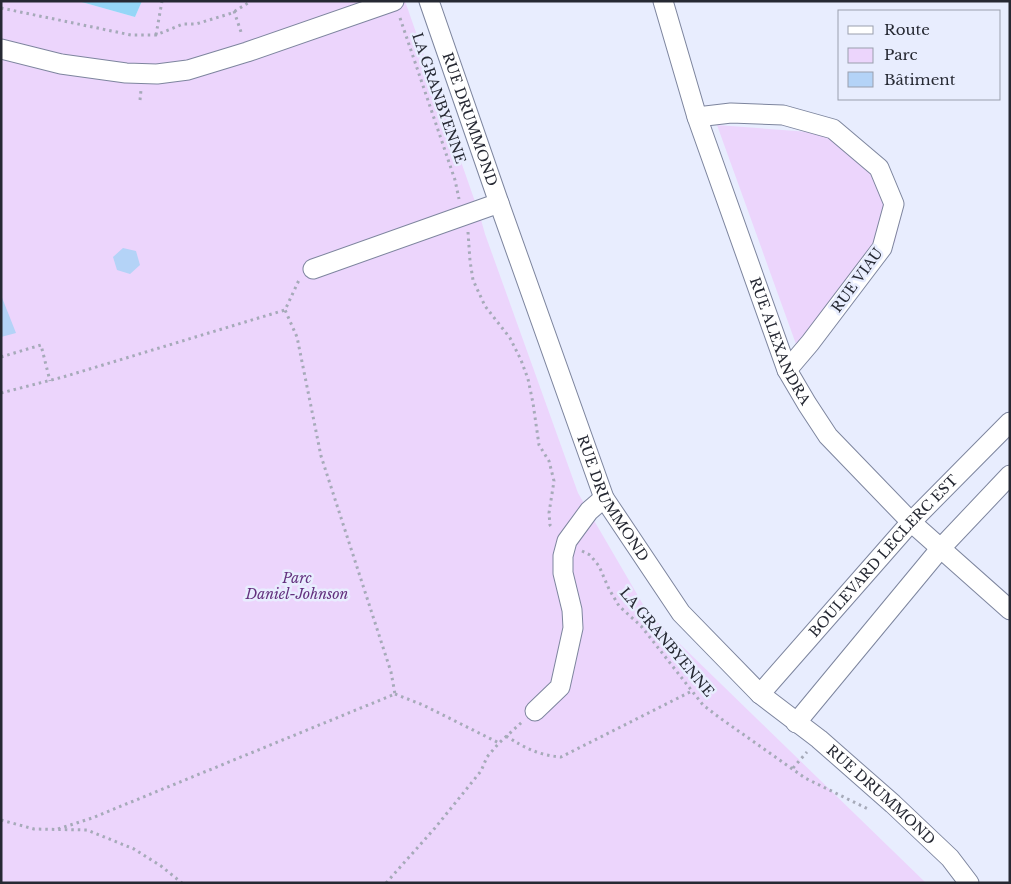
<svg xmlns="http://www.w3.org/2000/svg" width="1011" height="884" viewBox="0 0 1011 884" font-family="'Libre Baskerville',serif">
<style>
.green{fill:#ecd5fc}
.water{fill:#95d6f7}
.building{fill:#b4d3f7}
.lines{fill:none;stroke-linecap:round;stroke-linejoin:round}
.minor-casing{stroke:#7d859e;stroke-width:21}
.path{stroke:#a6aab9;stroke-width:3;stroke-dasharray:2.5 4;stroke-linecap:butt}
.minor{stroke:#fff;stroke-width:19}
.labels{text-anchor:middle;stroke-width:5;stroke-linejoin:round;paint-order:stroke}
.street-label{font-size:14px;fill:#262933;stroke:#e8edfe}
.park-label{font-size:14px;font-style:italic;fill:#63317e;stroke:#e8edfe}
</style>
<rect width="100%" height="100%" fill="#e8edfe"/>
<!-- green -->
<path class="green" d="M1 1H78L135 17 142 1H405L480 216 485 234 578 493 648 613 926 883H1Z
M717 125 823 133 871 160 903 208 895 242 856 298 801 358Z"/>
<!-- water -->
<path class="water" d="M78 1H142L135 17Z"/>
<!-- building -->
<path class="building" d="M123 248 136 251 140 265 130 274 117 270 113 257Z
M1 295 16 333 1 337Z"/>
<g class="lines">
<defs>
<g id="minor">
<path id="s1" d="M429 1 499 203 604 498 681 613 760 694 819 739 893 804 950 858 969 883"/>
<path id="s2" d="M663 1 697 117 787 370 807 404 828 436 911 522 1010 610"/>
<path d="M1 49 61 64 126 73 157 74 188 70 247 52 394 1"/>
<path d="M697 117 731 113 783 115 833 129 879 168 894 204 882 248 810 343 787 370"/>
<path d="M313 269 499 203"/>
<path id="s3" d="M760 694 911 522 1010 422"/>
<path d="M535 711 560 687 573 628 572 610 563 573V556L567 541 589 511 604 498"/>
<path d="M796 723 940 549 1010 475"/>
</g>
</defs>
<!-- minor casing -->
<use href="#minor" class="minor-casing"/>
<!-- path -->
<path class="path" d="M1 8 131 35H156L183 24H196L232 13 251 1
M234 11 242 35
M400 18 455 180 459 199
M156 35 162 1
M140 100 141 90
M468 232 470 261 473 280 485 306 510 338 521 360 528 379 533 403 539 445 549 461 554 481 549 513 550 525 553 529
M1 357 41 345 50 381
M1 393 63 377 285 310
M582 551 590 555 599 566 609 589 619 606 641 626 703 705 720 718 805 778 868 809
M395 694 423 705 499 743
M506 736C525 748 538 755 561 757L692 691
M793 768 807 752
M1 820 34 829 87 830 134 849 161 866 182 883
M58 829 92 818 395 694 391 672 321 456 297 337 285 310 299 280
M386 883 435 828 481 771 487 757 499 743 522 722"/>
<!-- minor -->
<use href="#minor" class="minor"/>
</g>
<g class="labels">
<!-- street labels -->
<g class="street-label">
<text transform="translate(439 98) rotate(71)" y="5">LA GRANBYENNE</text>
<text dy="5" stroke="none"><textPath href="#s1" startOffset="125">RUE DRUMMOND</textPath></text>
<text transform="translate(857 280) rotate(-54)" y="5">RUE VIAU</text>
<text dy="5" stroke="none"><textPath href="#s2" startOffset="360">RUE ALEXANDRA</textPath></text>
<text dy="5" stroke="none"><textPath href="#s1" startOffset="531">RUE DRUMMOND</textPath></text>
<text dy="5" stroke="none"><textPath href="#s3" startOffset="185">BOULEVARD LECLERC EST</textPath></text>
<text transform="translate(667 642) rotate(50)" y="5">LA GRANBYENNE</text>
<text dy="5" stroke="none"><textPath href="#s1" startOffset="936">RUE DRUMMOND</textPath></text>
</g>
<!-- park labels -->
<g class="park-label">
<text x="297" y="583">Parc<tspan x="297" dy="16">Daniel-Johnson</tspan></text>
</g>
</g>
<!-- border -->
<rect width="1011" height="884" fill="none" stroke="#262933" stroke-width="5"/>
<!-- legend -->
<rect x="838" y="10" width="162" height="90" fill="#e8edfe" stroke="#9a9fad"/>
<rect x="848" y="26" width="25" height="8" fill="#ffffff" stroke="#9a9fad"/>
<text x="884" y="35" font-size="15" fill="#262933">Route</text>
<rect x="848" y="48" width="25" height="15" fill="#ecd5fc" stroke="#9a9fad"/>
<text x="884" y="60" font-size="15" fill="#262933">Parc</text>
<rect x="848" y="72" width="25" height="15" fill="#b4d3f7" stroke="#9a9fad"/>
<text x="884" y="85" font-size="15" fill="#262933">Bâtiment</text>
</svg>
